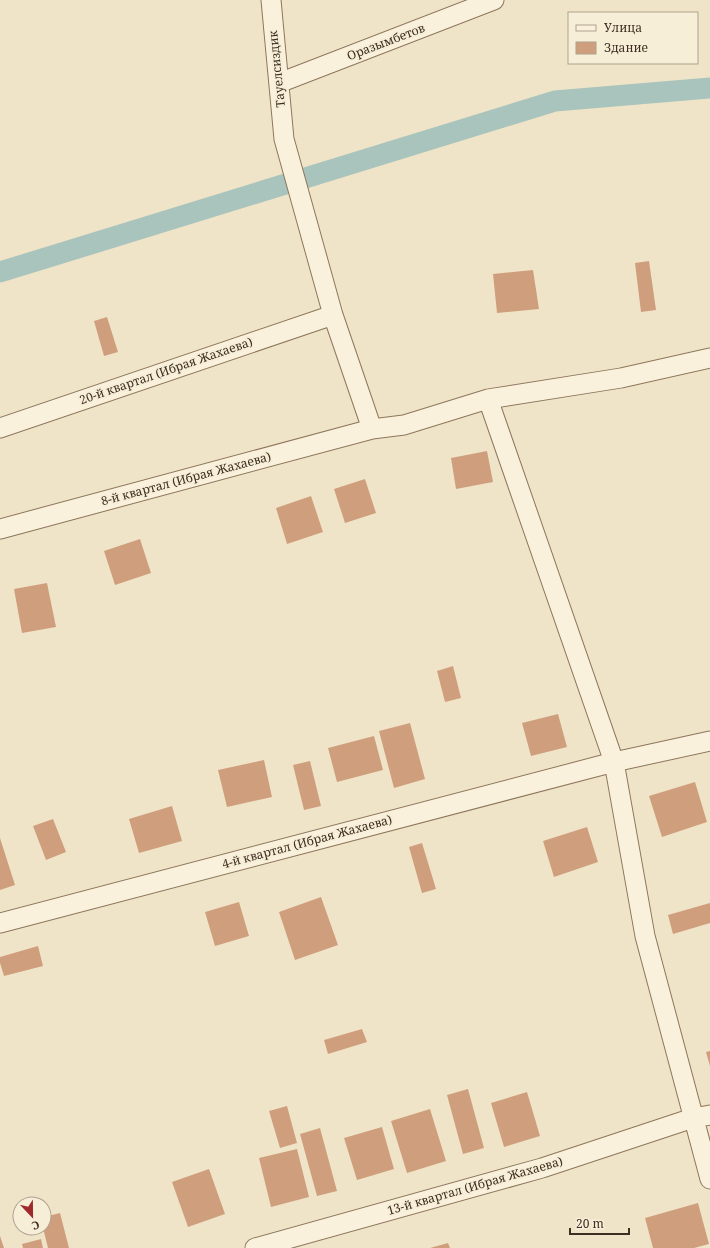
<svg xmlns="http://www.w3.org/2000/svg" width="710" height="1248" viewBox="0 0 710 1248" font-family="'Noto Serif',serif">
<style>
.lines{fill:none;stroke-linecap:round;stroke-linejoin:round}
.canal{stroke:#a9c4bc;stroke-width:21}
.building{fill:#cf9f7d}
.minor-casing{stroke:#8d765c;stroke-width:21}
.minor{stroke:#faf1dc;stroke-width:19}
.labels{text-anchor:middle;stroke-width:4;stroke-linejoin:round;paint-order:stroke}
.street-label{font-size:12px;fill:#3d2e20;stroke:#f7eed8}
</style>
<rect width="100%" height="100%" fill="#f0e4c8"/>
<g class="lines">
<!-- canal -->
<path class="canal" d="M0 272 555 101 710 88"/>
</g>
<!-- building -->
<path class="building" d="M649 261 656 310 641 312 635 263Z
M533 270 539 309 497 313 493 274Z
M107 317 118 352 104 356 94 321Z
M487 451 493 482 456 489 451 458Z
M365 479 376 513 345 523 334 489Z
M311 496 323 532 287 544 276 508Z
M140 539 151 573 115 585 104 551Z
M47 583 56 627 22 633 14 589Z
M453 666 461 698 445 702 437 671Z
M558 714 567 747 531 756 522 723Z
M410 723 425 779 394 788 379 731Z
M374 736 383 770 337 782 328 748Z
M264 760 272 797 227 807 218 770Z
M310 761 321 806 304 810 293 765Z
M695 782 707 822 662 837 649 796Z
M172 806 182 841 139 853 129 819Z
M53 819 66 852 46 860 33 826Z
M587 827 598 862 554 877 543 841Z
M0 838 15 885 0 890Z
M422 843 436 889 422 893 409 847Z
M321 897 338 945 295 960 279 912Z
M239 902 249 936 215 946 205 912Z
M710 903V923L673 934 668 915Z
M38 946 43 966 4 976 0 963V957Z
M362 1029 367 1042 328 1054 324 1040Z
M710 1051V1066L706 1052Z
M468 1089 484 1148 463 1154 447 1095Z
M527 1092 540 1136 504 1147 491 1103Z
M287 1106 297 1143 280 1148 269 1111Z
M430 1109 446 1161 407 1173 391 1121Z
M382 1127 394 1169 357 1180 344 1138Z
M320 1128 337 1191 317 1196 300 1134Z
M297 1149 309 1197 271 1207 259 1158Z
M209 1169 225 1214 188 1227 172 1182Z
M698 1203 709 1244 694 1248H653L645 1218Z
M60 1213 69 1248H48L43 1228H44V1217Z
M0 1236 4 1248H0Z
M41 1239 43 1248H23L22 1244Z
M448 1243 450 1248H430Z"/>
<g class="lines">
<defs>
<path id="minor" d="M271 0 284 139 333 315 372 429
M279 83 494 0
M488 399 614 762 645 936 710 1179
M0 428 333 315
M0 529 372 429 404 425 488 399 621 378 710 358
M0 923 614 762 710 741
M255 1248 542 1168 693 1118 710 1115"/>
</defs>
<!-- minor casing -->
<use href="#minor" class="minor-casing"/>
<!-- minor -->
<use href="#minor" class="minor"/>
</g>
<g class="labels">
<!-- street labels -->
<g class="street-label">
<text transform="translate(386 42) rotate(-21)" y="4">Оразымбетов</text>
<text transform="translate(277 69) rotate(-96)" y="4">Тауелсиздик</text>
<text transform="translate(166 371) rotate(-19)" y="4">20-й квартал (Ибрая Жахаева)</text>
<text transform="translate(186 479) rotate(-15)" y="4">8-й квартал (Ибрая Жахаева)</text>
<text transform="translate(307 842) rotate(-15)" y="4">4-й квартал (Ибрая Жахаева)</text>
<text transform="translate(475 1186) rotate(-16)" y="4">13-й квартал (Ибрая Жахаева)</text>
</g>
</g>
<!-- legend -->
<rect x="568" y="12" width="130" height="52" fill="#f7eed8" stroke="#ada18e"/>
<rect x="576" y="25" width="20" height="6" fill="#faf1dc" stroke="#ada18e"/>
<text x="604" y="32" font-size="12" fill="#3d2e20">Улица</text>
<rect x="576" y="42" width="20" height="12" fill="#cf9f7d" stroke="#ada18e"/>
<text x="604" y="52" font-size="12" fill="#3d2e20">Здание</text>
<!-- north arrow -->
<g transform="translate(32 1216) rotate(158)"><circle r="19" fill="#f7eed8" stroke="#ada18e"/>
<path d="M0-3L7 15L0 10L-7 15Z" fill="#9e2a2b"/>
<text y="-6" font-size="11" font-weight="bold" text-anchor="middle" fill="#3d2e20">С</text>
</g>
<!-- scale -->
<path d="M570 1228v6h59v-6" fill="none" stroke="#3d2e20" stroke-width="2"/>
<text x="576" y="1228" font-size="12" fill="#3d2e20" stroke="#f7eed8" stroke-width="3" paint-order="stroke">20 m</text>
</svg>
